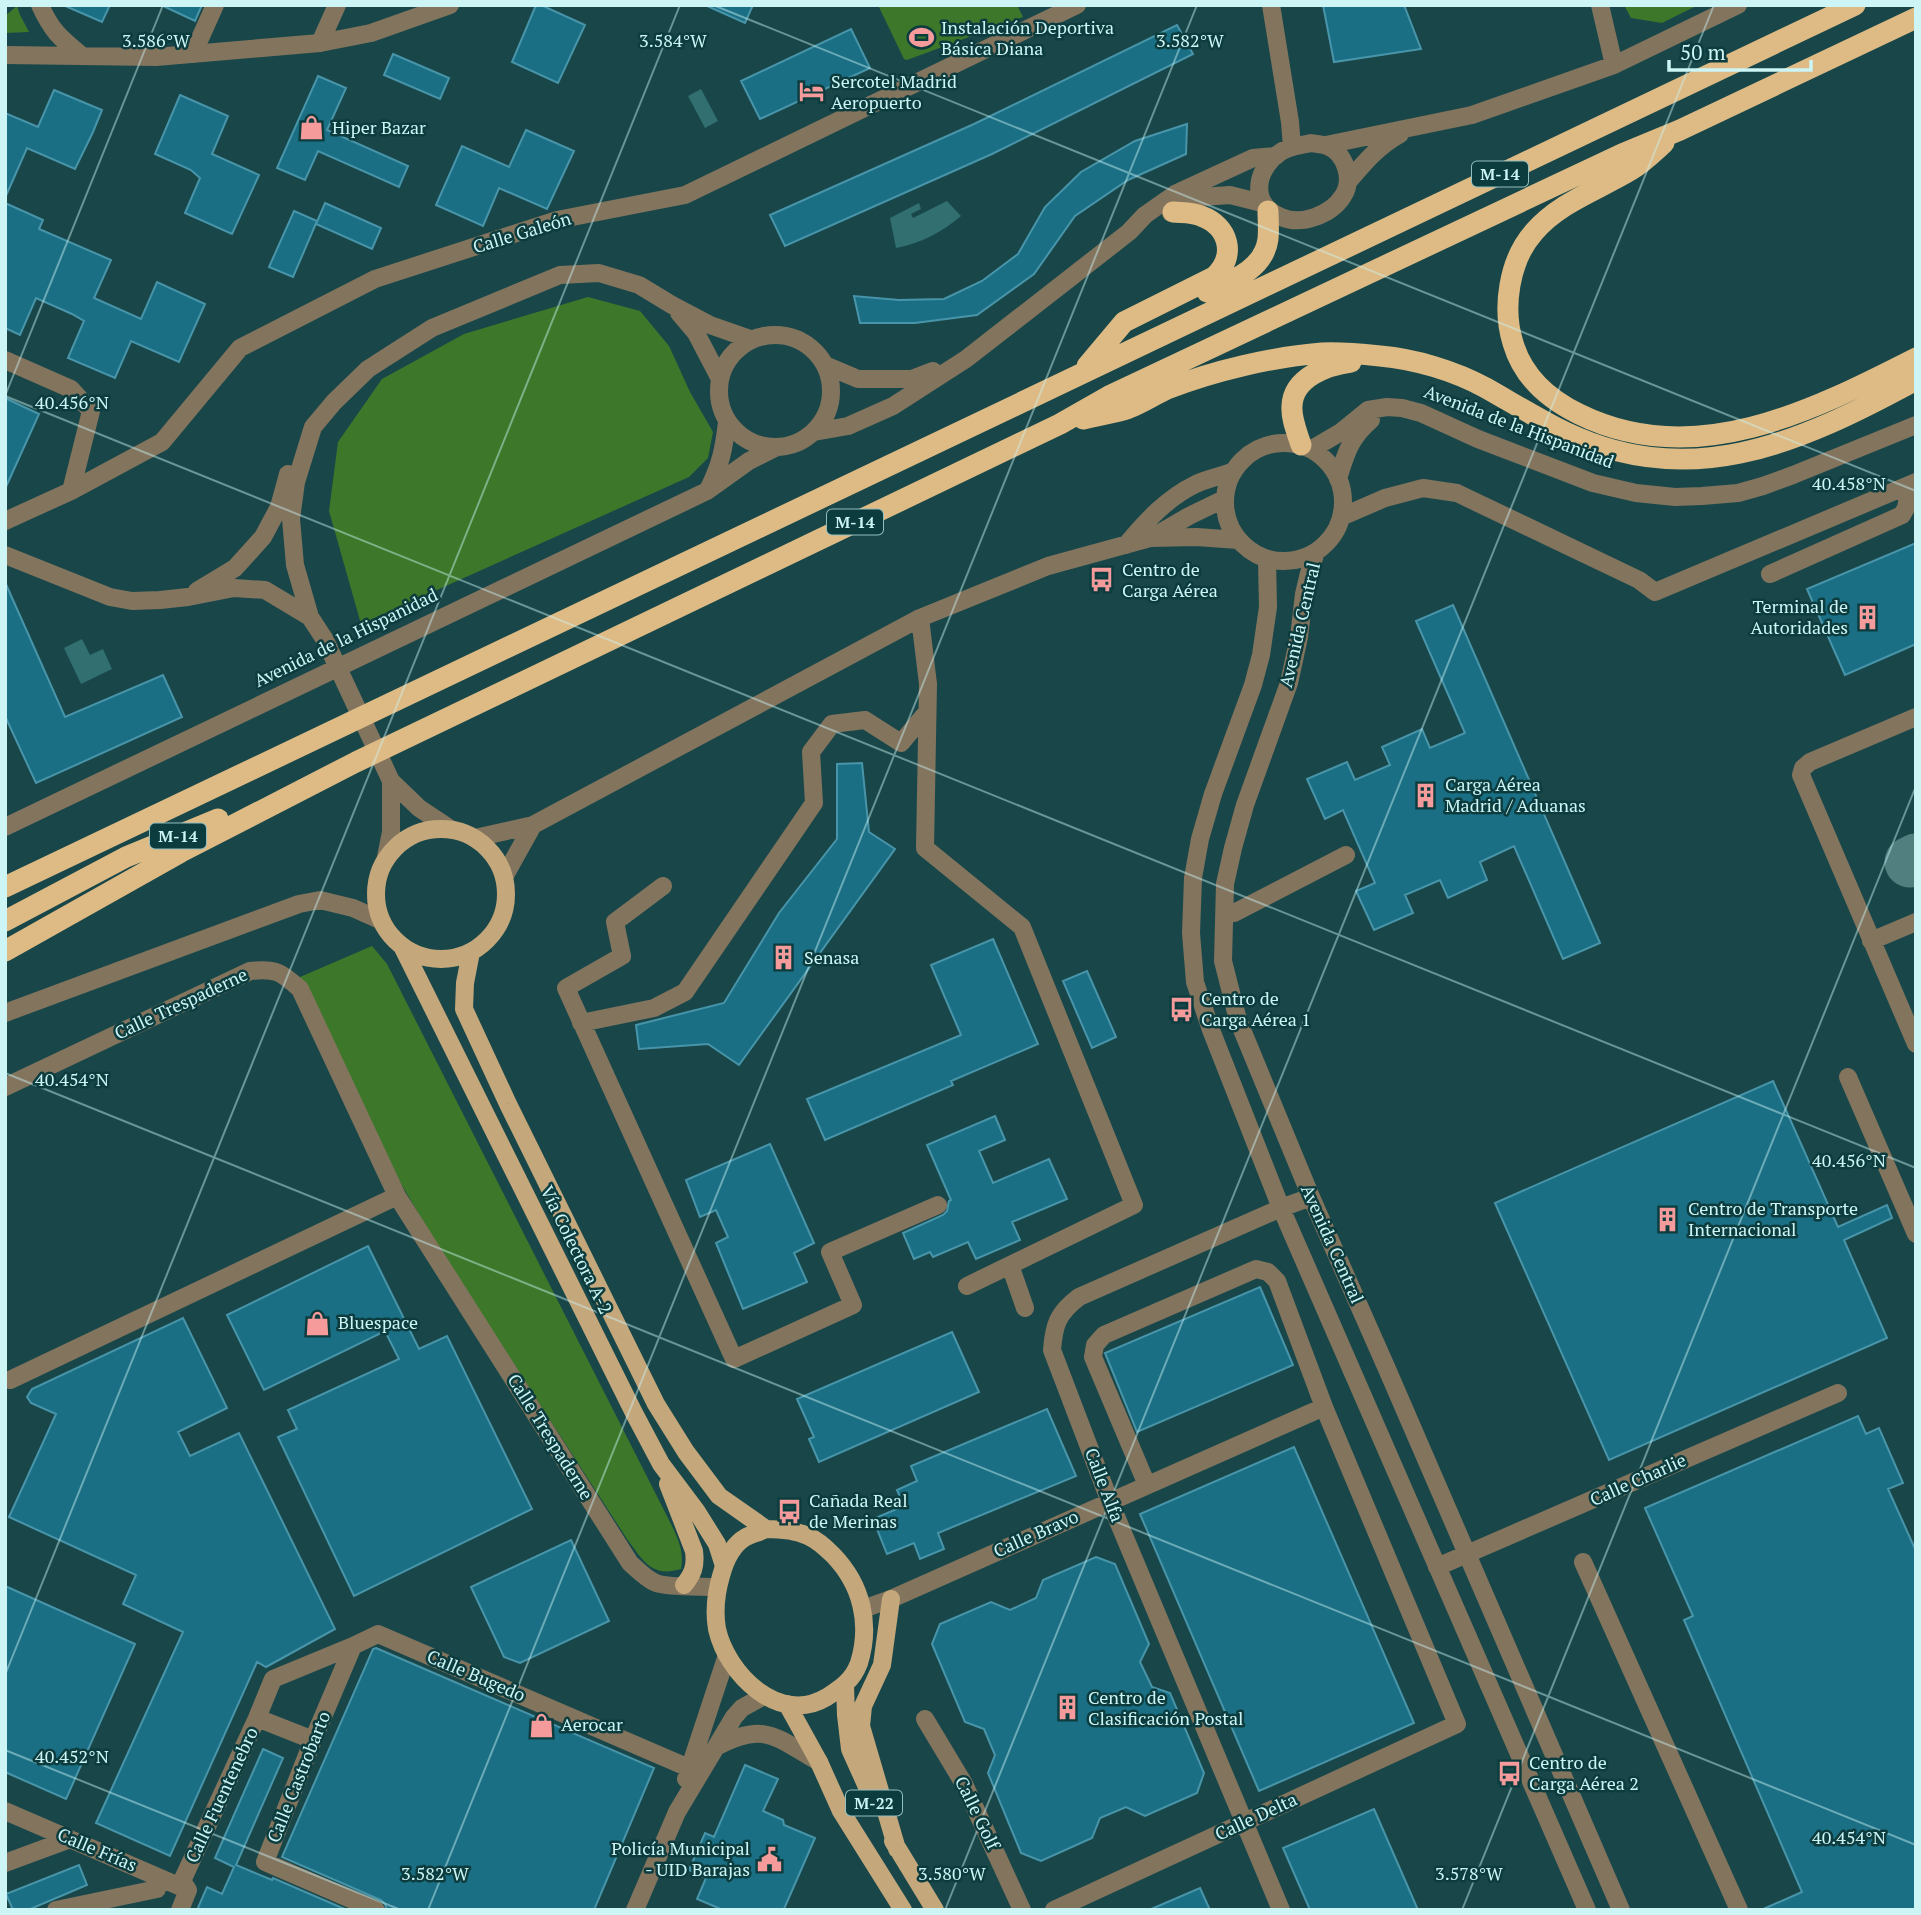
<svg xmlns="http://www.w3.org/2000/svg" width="1921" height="1915" viewBox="0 0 1921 1915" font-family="'PT Serif',serif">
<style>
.green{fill:#3d782a}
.water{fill:#316f71}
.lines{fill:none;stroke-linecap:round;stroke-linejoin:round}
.taxiway{stroke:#517e7f;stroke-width:51}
.building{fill:#1b6f84;stroke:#4895aa;stroke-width:2}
.minor{stroke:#83745e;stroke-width:18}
.major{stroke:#c4a77a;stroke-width:18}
.highway{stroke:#debb84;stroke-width:21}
.ticks{fill:none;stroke:#cdf5f6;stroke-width:2;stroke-opacity:0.45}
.labels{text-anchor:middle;stroke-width:5;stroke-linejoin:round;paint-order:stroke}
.shield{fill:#0c3c3e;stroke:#93bebf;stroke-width:2}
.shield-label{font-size:16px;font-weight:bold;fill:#cdf5f6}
.poi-label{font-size:18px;fill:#cdf5f6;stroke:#0c3c3e;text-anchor:start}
.street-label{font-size:18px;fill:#cdf5f6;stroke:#0c3c3e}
.ticks-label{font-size:18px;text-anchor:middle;fill:#cdf5f6;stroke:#0c3c3e;stroke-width:5;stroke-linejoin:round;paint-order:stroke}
</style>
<rect width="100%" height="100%" fill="#194749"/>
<!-- green -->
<path class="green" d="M878 5H1017L1023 17 907 60 904 59Z
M1624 5H1698L1662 23 1631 18Z
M17 6 20 15 29 32 5 33V16Z
M588 297 640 311 669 346 690 392 713 432 708 458 689 477 361 624 329 511 338 442 382 379 464 334Z
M372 946 387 964 672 1526C679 1541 684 1552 681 1569 651 1578 643 1560 627 1539L439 1248 400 1182 300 977Z"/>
<!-- water -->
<path class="water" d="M701 89 718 121 705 128 688 96Z
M947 201 961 216C941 233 921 243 896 248L890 218 919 203 921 209 911 214 913 218Z
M82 639 90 655 103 649 112 669 81 684 64 648Z"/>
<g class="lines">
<!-- taxiway -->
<path class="taxiway" d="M1910 862 1916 859"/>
</g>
<!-- building -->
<path class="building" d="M63 5H110L102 22Z
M161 5H202L195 21Z
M536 5H541L585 25 558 83 512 62Z
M705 5H753L745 23Z
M1323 5H1404L1421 49 1334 62Z
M1177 25 1193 54 992 154 785 246 770 215 974 124Z
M851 29 870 68 760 119 741 81Z
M393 54 449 78 440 99 384 75Z
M318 76 346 88 327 130 408 166 399 187 318 151 305 180 277 168Z
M54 90 102 110 93 132 75 169 27 148 5 198V113L38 127Z
M180 95 228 116 212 154 259 175 232 234 185 213 200 178 191 170 155 154Z
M1187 124 1186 154 1128 180 1075 216 1034 274 977 315 915 323H860L854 296 899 300 944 299 982 281 1018 254 1045 207 1081 172 1135 141Z
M526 130 574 151 547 209 499 188 483 226 436 205 462 146 509 167Z
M5 203 43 220 39 229 111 260 94 298 141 319 157 282 205 304 179 362 131 341 115 378 68 358 84 321 72 314 36 298 20 335 5 328Z
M325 203 381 228 372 249 316 224Z
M294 211 317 221 293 277 269 267Z
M5 398 39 414 5 489Z
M1916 543V644L1845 675 1807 589Z
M5 582 65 717 163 675 182 717 36 783 5 716Z
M1453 605 1600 943 1563 959 1514 846 1480 862 1487 880 1448 898 1440 880 1405 895 1413 913 1374 930 1356 891 1375 883 1343 810 1325 819 1307 779 1347 762 1355 780 1390 765 1382 747 1422 729 1430 748 1465 733 1416 621Z
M862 763 869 832 895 849 739 1065 708 1044 639 1049 636 1025 724 1003 779 913 837 839V764Z
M993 939 1038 1044 951 1081 953 1085 825 1140 807 1099 961 1035 931 965Z
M1087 971 1116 1037 1092 1048 1063 981Z
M1773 1081 1838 1227 1887 1205 1892 1218 1844 1240 1887 1338 1609 1460 1495 1203Z
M995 1116 1005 1140 979 1151 993 1183 1049 1159 1067 1199 1012 1222 1020 1240 976 1259 968 1242 933 1257 930 1252 914 1259 903 1233 943 1215 947 1211 949 1201 951 1200 927 1145Z
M770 1144 814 1243 794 1253 807 1282 743 1309 716 1243 728 1237 716 1210 700 1217 686 1180Z
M368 1246 419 1349 447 1336 532 1509 354 1596 278 1437 297 1429 288 1410 399 1359 385 1331 264 1390 227 1315Z
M1260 1287 1293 1365 1137 1432 1105 1353Z
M183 1318 227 1408 178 1432 190 1456 239 1433 335 1629 266 1667 257 1662 170 1856 96 1823 183 1632 123 1604 136 1575 9 1517 56 1414 31 1403 27 1397 32 1389Z
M952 1332 979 1392 819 1462 809 1439 814 1437 797 1399Z
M1047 1409 1076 1476 938 1533 944 1549 920 1559 914 1543 887 1554 873 1519 904 1506 897 1490 917 1481 911 1466Z
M1858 1416 1866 1434 1879 1428 1903 1483 1888 1489 1916 1551V1910H1761L1802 1892 1684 1620 1693 1616 1645 1508Z
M1294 1447 1414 1723 1259 1791 1140 1514Z
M571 1540 609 1621 520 1663 504 1657 471 1587Z
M1096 1557 1115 1564 1149 1644 1140 1662 1152 1687 1170 1693 1204 1773 1197 1793 1145 1816 1126 1807 1100 1818 1092 1838 1041 1861 1021 1853 988 1773 995 1755 984 1729 965 1722 932 1644 940 1624 991 1602 1010 1610 1036 1598 1043 1580Z
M5 1586 135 1644 66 1799 5 1772Z
M376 1648 654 1768 594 1910H387L385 1904 381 1900 282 1857 373 1649Z
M263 1749 283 1758 236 1865 272 1880 273 1878 347 1910H197L207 1887 222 1894 234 1867 215 1858Z
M745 1765 778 1779 763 1811 783 1820 784 1825 815 1838 784 1909 723 1910 697 1899 706 1878 689 1870 705 1833 714 1837Z
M1374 1809 1418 1910H1310L1283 1848Z
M79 1865 87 1885 28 1910H13L6 1894Z
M1200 1888 1210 1910H1149Z"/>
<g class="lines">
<!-- minor -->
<path class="minor" d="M40 5C51 30 60 38 81 55
M1271 5 1290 122 1292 147
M1600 5 1614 65
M320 43 337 5
M193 54 215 5
M5 55 156 57 320 43 371 33 450 5
M1311 143C1315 144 1322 144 1327 146 1345 153 1354 179 1343 196 1331 215 1301 226 1281 217 1252 205 1254 176 1275 156 1285 147 1298 146 1311 143Z
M1326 145 1472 115 1614 65 1738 5
M1348 182C1364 163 1378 146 1400 134
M1171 213 1201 197 1230 195 1262 203
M679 313 696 333 719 377
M719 391a56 56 0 1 1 112 0a56 56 0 1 1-112 0Z
M5 360 71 389 91 411 71 491
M825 365 858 379H912L933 371
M814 432 848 426 893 406 966 359 1129 232 1145 215 1175 194 1253 158 1276 156
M1225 502a59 59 0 1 1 118 0a59 59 0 1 1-118 0Z
M1312 449 1341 432 1368 410 1387 407 1402 408 1421 413 1478 439 1593 483 1636 493 1675 497 1702 496 1738 493 1763 486 1793 475 1916 425
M1338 479C1346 453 1350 438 1371 420
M709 488C721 464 724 448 727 422
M1341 517 1385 498 1423 488 1457 493 1639 580 1655 592 1916 482
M5 521 71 491 162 442 240 348 375 279 557 220 685 195 1077 5
M1153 537 1189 516 1224 499
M1126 545C1147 520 1167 498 1196 484 1207 479 1221 476 1232 472
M1316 552 1309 573 1304 594 1299 637 1289 683 1245 805 1233 848 1225 884 1223 961 1238 1020 1311 1197 1387 1369 1621 1910
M5 555 110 597 132 601 160 600 188 597 234 588 265 590 310 617
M1267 559 1268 607 1261 655 1253 685 1213 794 1200 839 1193 878 1191 933 1195 982 1211 1030 1281 1208 1587 1910
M1770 574 1902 515 1906 508 1910 485
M197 591 235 568 263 537 279 507 288 474
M920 618 928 684 925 848 1022 927 1134 1205 967 1286
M1916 717 1810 762 1803 768 1801 775 1916 1044
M5 827 707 491 749 461 775 448
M449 828 419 808 391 781 325 640 310 617 295 565 291 519 296 482 313 427 334 402 368 369 432 328 560 275 599 273 639 285 672 305 710 325 750 339
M475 838 533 825 920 618 1048 566 1150 538 1197 537 1238 540
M386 857 391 832V781
M504 877 533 825
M663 886 615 922 622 956 566 988 734 1359 853 1305 830 1252 938 1205
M1234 913 1346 855
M1871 941 1916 922
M5 1013 299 904 320 900 353 908 380 920
M581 1023 654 1008 685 992 814 803 811 752 832 724 865 720 901 743 927 712
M1848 1077 1916 1234
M5 1087 250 971C276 968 281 972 300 989L397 1196 630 1563C638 1570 646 1579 656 1583 669 1588 703 1586 718 1587
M1010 1265 1025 1308
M10 1380 397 1196
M1583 1562 1739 1910
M1437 1567 1838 1393
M863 1609 891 1599 1324 1407
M257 1718 313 1740
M925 1719 964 1784 1022 1910
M716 1747C765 1721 775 1737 819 1762
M686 1779 727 1655
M5 1811 188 1890
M5 1863 70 1839
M56 1910 157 1889
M180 1910 188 1890 182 1881 257 1718 273 1679 353 1646
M376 1910 265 1862 313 1740 353 1646 378 1634 689 1768
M635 1910 677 1812 734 1717 742 1708 764 1696
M1054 1910 1457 1724 1324 1407 1277 1281 1268 1272 1256 1269 1104 1335 1095 1345 1093 1357 1147 1485
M1281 1910 1110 1502 1052 1350C1054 1324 1058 1313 1079 1297L1281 1208 1311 1197"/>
<!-- major -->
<path class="major" d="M376 894a65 65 0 1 1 130 0a65 65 0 1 1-130 0Z
M402 946 634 1413 661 1464 697 1512 717 1544 724 1566
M471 952 465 983 464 1009 508 1104 656 1404 686 1452 719 1496 766 1529
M668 1484 694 1551C696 1566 693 1574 684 1585
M766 1529C781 1529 795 1530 808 1536 817 1540 826 1548 833 1555 862 1585 871 1624 859 1663 853 1680 841 1688 827 1697 779 1726 727 1674 717 1629 714 1611 716 1593 721 1576 725 1561 732 1545 746 1537 752 1534 760 1532 766 1529Z
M891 1599 882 1665 863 1706 861 1726 897 1849
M845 1686 846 1715 850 1749 876 1807
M787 1704 819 1762 841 1811 903 1910
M893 1841 935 1910"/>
<!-- highway -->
<path class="highway" d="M1664 143C1654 152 1643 163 1631 170 1598 190 1560 202 1534 232 1509 260 1502 308 1513 343 1523 377 1548 399 1579 414 1694 471 1812 411 1916 358
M1207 292C1231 281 1264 270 1268 239 1269 230 1268 220 1268 211
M1087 366 1124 322 1214 277C1237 256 1229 226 1201 216 1192 212 1182 213 1173 212
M1083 419C1098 415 1115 413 1129 408 1142 403 1154 395 1167 389 1213 371 1272 357 1322 353 1341 352 1361 354 1380 356 1415 359 1455 371 1486 388 1509 401 1532 415 1555 427 1686 495 1798 444 1916 380
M1301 445C1297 432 1291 419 1292 406 1293 377 1328 365 1351 362
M5 887 1855 5
M5 921 126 857 218 819
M5 951 181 852 356 762 1060 424 1111 395 1622 154 1680 130 1916 18"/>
</g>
<!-- ticks -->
<path class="ticks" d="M713 5 1916 491M5 396 163 5M5 396 1916 1168M5 1073 1916 1845M5 1675 680 5M5 1750 401 1910M428 1910 1197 5M945 1910 1714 5M1462 1910 1916 786"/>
<!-- icons -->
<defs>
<symbol id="stadium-bare" viewBox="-9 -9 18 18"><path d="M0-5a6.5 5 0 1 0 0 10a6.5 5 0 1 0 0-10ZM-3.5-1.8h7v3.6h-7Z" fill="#f59b9c" stroke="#0c3c3e" stroke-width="2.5" paint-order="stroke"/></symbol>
<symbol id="hotel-bare" viewBox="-9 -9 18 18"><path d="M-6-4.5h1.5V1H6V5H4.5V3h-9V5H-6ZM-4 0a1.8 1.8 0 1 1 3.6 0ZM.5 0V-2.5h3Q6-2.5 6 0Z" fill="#f59b9c" stroke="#0c3c3e" stroke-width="2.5" paint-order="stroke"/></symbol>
<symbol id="shop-bare" viewBox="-9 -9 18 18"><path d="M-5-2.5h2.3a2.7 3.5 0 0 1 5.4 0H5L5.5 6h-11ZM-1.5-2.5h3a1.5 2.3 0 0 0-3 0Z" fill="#f59b9c" stroke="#0c3c3e" stroke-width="2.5" paint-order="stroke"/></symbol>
<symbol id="bus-bare" viewBox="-9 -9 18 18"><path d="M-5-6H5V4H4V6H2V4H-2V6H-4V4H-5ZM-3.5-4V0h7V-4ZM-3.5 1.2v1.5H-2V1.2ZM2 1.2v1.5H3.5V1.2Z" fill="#f59b9c" stroke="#0c3c3e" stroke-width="2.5" paint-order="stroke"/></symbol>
<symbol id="building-bare" viewBox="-9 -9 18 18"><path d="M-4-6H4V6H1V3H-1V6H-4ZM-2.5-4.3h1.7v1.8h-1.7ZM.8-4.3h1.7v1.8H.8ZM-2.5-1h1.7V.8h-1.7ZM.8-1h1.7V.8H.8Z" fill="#f59b9c" stroke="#0c3c3e" stroke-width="2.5" paint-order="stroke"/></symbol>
<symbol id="civic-bare" viewBox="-9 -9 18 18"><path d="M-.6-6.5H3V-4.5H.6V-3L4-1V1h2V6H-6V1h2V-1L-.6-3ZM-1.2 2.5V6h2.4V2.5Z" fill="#f59b9c" stroke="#0c3c3e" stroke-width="2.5" paint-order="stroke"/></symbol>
</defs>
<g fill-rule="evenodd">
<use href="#stadium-bare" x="904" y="20" width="35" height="35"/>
<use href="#hotel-bare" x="794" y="74" width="35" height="35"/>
<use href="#shop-bare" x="294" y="110" width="35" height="35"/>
<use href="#bus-bare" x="1084" y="562" width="35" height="35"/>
<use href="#building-bare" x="1850" y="600" width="35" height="35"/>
<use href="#building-bare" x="1408" y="778" width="35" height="35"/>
<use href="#building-bare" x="766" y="940" width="35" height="35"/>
<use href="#bus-bare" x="1164" y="992" width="35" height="35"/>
<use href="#building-bare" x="1650" y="1202" width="35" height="35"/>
<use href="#shop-bare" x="300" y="1306" width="35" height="35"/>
<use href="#bus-bare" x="772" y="1494" width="35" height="35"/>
<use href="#building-bare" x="1050" y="1690" width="35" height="35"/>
<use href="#shop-bare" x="524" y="1708" width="35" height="35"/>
<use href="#bus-bare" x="1492" y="1756" width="35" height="35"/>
<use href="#civic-bare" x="752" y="1842" width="35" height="35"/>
</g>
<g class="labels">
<!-- shield labels -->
<g class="shield">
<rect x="1472" y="161.5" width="56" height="25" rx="5"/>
<rect x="827" y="509.5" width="56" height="25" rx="5"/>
<rect x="150" y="823.5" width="56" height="25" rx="5"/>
<rect x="846" y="1790.5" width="56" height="25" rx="5"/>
</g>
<g class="shield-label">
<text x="1500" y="180">M-14</text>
<text x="855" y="528">M-14</text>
<text x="178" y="842">M-14</text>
<text x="874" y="1809">M-22</text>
</g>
<!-- poi labels -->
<g class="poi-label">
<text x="941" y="34">Instalación Deportiva<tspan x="941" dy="21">Básica Diana</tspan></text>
<text x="831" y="88">Sercotel Madrid<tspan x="831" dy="21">Aeropuerto</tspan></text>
<text x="332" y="134">Hiper Bazar</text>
<text x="1122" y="576">Centro de<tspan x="1122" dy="21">Carga Aérea</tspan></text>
<text x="1848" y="613" text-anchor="end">Terminal de<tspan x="1848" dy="21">Autoridades</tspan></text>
<text x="1445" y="791">Carga Aérea<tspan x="1445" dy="21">Madrid / Aduanas</tspan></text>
<text x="804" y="964">Senasa</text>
<text x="1201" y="1005">Centro de<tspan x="1201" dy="21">Carga Aérea 1</tspan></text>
<text x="1688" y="1215">Centro de Transporte<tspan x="1688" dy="21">Internacional</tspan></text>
<text x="338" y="1329">Bluespace</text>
<text x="809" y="1507">Cañada Real<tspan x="809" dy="21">de Merinas</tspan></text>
<text x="1088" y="1704">Centro de<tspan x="1088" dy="21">Clasificación Postal</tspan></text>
<text x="561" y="1731">Aerocar</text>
<text x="1529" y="1769">Centro de<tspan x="1529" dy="21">Carga Aérea 2</tspan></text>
<text x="750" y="1855" text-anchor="end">Policía Municipal<tspan x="750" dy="21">- UID Barajas</tspan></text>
</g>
<!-- street labels -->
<g class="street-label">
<text transform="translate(522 233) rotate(-17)" y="6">Calle Galeón</text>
<text transform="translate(1519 427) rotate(21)" y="6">Avenida de la Hispanidad</text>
<text transform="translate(1300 625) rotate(-77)" y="6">Avenida Central</text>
<text transform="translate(346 638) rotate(-26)" y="6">Avenida de la Hispanidad</text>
<text transform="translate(181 1004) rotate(-25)" y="6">Calle Trespaderne</text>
<text transform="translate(1332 1244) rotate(66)" y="6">Avenida Central</text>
<text transform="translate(576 1250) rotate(64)" y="6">Vía Colectora A-2</text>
<text transform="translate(550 1437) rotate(58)" y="6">Calle Trespaderne</text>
<text transform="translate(1638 1480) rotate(-24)" y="6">Calle Charlie</text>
<text transform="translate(1104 1485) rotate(69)" y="6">Calle Alfa</text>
<text transform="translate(1036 1534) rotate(-24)" y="6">Calle Bravo</text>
<text transform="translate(476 1676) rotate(23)" y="6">Calle Bugedo</text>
<text transform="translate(299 1777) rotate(-68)" y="6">Calle Castrobarto</text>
<text transform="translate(222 1795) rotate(-65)" y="6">Calle Fuentenebro</text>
<text transform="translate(977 1813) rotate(64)" y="6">Calle Golf</text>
<text transform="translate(1256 1817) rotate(-25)" y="6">Calle Delta</text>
<text transform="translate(97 1850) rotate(23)" y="6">Calle Frías</text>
</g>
</g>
<g class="ticks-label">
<text x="1190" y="47">3.582°W</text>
<text x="156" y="47">3.586°W</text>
<text x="673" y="47">3.584°W</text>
<text x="72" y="409">40.456°N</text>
<text x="1849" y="490">40.458°N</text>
<text x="72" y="1086">40.454°N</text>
<text x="1849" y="1167">40.456°N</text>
<text x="72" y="1763">40.452°N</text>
<text x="1849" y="1844">40.454°N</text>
<text x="435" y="1880">3.582°W</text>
<text x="952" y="1880">3.580°W</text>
<text x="1469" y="1880">3.578°W</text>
</g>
<!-- border -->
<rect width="1921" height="1915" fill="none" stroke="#cdf5f6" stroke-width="14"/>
<!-- scale -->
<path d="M1669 60v10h142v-10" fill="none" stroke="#cdf5f6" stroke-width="3.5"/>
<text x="1680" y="60" font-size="21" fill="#cdf5f6" stroke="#0c3c3e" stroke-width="5" paint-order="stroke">50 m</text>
</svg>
